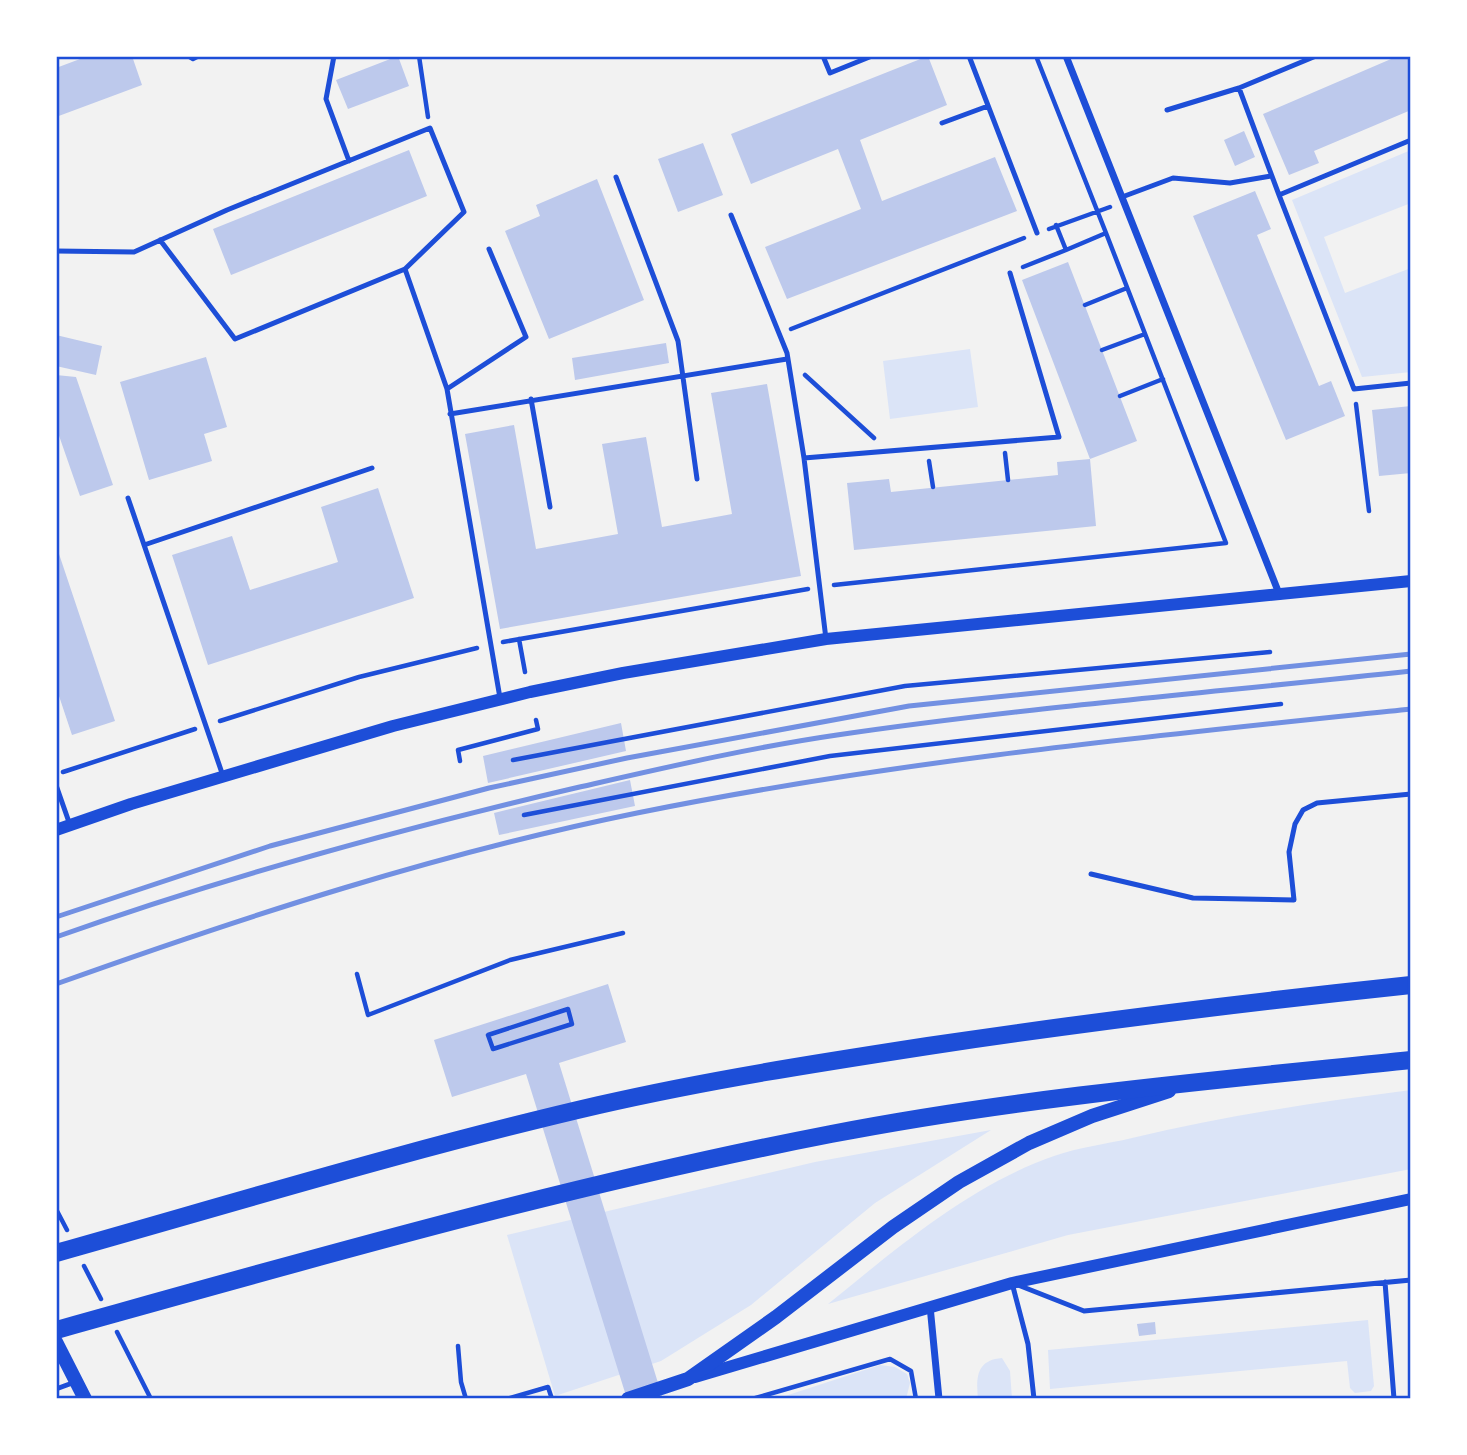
<svg xmlns="http://www.w3.org/2000/svg" width="1467" height="1455" viewBox="0 0 1467 1455" font-family="'Golos Text',sans-serif">
<style>
.green{fill:#dbe4f7}
.building{fill:#bdc9ec}
.lines{fill:none;stroke-linecap:round;stroke-linejoin:round}
.path{stroke:#1d4ed8;stroke-width:4.5}
.service{stroke:#1d4ed8;stroke-width:5}
.minor{stroke:#1d4ed8;stroke-width:7}
.tertiary{stroke:#1d4ed8;stroke-width:12}
.secondary{stroke:#1d4ed8;stroke-width:14}
.primary{stroke:#1d4ed8;stroke-width:18}
.rail{stroke:#7290e2;stroke-width:5}
.neatline{fill:none;stroke:#1d4ed8;stroke-width:2.5}
</style>
<rect width="100%" height="100%" fill="#f2f2f2"/>
<!-- green -->
<path class="green" d="M1411 150V203L1324 237 1345 293 1411 268V372L1362 377 1292 200Z
M970 349 978 407 890 419 883 361Z
M1411 1090V1169L1068 1235 828 1304C896 1249 970 1185 1054 1156 1079 1147 1107 1144 1132 1138 1224 1116 1317 1102 1411 1090Z
M991 1130 875 1203 751 1305 661 1361 555 1396 507 1235 815 1162Z
M1368 1320 1374 1386 1371 1391 1355 1393 1350 1388 1347 1361 1050 1389 1048 1350Z
M1002 1358 1010 1371 1012 1399H978C976 1378 976 1360 1002 1358Z
M880 1365 895 1367 907 1374 910 1383 906 1399H776Z"/>
<!-- building -->
<path class="building" d="M88 56H132L142 85 56 117V68Z
M398 56 409 86 348 109 336 80Z
M928 56 947 105 860 140 882 201 995 157 1017 211 787 299 765 247 861 209 838 149 751 184 731 134Z
M1398 56H1411V110L1314 151 1319 163 1289 175 1263 114Z
M1244 131 1255 157 1235 166 1224 140Z
M703 143 723 195 678 212 658 159Z
M409 150 427 196 231 275 213 229Z
M597 179 644 300 549 339 505 231 540 216 536 205Z
M1255 191 1271 229 1257 235 1319 386 1331 381 1345 416 1286 440 1193 216Z
M1068 262 1137 441 1090 459 1022 280Z
M56 335 102 346 96 375 56 366Z
M666 343 669 363 575 380 572 358Z
M206 357 227 427 204 434 212 461 149 480 120 382Z
M56 375 76 377 113 485 80 496 56 427Z
M767 384 801 576 500 629 465 434 514 425 536 549 618 534 602 444 646 437 662 527 732 514 711 393Z
M1411 406V473L1379 476 1372 410Z
M1090 459 1096 526 854 550 847 483 889 479 891 492 1058 475 1057 462Z
M378 488 414 598 208 665 172 555 232 536 250 590 338 562 321 507Z
M56 545 115 721 72 735 56 687Z
M621 723 626 751 488 783 483 756Z
M630 780 635 806 499 835 494 813Z
M608 984 626 1042 559 1063 663 1399H627L526 1074 452 1097 434 1040Z
M1155 1322 1156 1334 1139 1336 1137 1324Z"/>
<g class="lines">
<!-- path -->
<path class="path" d="M86 56H87
M188 56 193 59 199 56
M419 56 428 117
M1036 56 1106 233 1066 250
M1049 229 1110 207
M1023 267 1066 250 1056 225
M1085 305 1127 288
M791 329 1024 238
M1102 350 1145 334
M805 375 874 438
M1120 396 1163 379
M1356 404 1369 511
M1005 453 1008 480
M929 461 933 487
M834 585 1226 543 1106 233
M519 639 525 672
M503 642 808 589
M220 721 359 677 477 648
M513 760 905 686 1270 652
M460 761 458 750 538 729 536 720
M63 772 195 729
M524 815 830 756 1281 704
M357 974 368 1015 510 960 623 933
M568 1009 572 1024 493 1049 488 1035Z
M56 1209 67 1230
M84 1266 101 1299
M117 1332 151 1399
M458 1346 461 1382 466 1399
M507 1399 548 1387 552 1399
M752 1399 890 1359 911 1371 916 1399"/>
<!-- service -->
<path class="service" d="M334 56 326 99 349 161
M823 56 830 73 872 56
M969 56 1037 233
M1239 88 1279 195
M1167 110 1239 88 1316 56
M942 123 988 106
M1411 140 1279 195 1354 389 1411 383
M616 177 678 341 697 479
M1122 197 1173 178 1230 183 1271 176
M731 215 787 353 804 458 826 639
M160 240 235 339 405 269
M56 251 134 252 227 210 430 128 464 212 405 269 447 389 500 698
M447 389 526 337 489 249
M531 399 550 507
M450 414 787 359
M804 458 1059 437 1010 273
M128 498 223 776
M144 545 372 468
M56 785 70 825
M1091 874 1193 898 1294 900 1289 852 1295 824 1303 810 1317 803 1411 794
M1385 1282 1394 1399
M1012 1283 1028 1344 1034 1399
M1018 1285 1084 1311 1411 1280
M56 1389 75 1382"/>
<!-- minor -->
<path class="minor" d="M1066 56 1280 596
M930 1306 939 1399"/>
<!-- tertiary -->
<path class="tertiary" d="M56 830 131 804 393 726 530 692 623 673 826 639 1411 581
M695 1377 1012 1283 1411 1199"/>
<!-- secondary -->
<path class="secondary" d="M56 1342 85 1399
M628 1399 688 1379 776 1317 893 1227 959 1182 1029 1143 1092 1116 1169 1091"/>
<!-- primary -->
<path class="primary" d="M56 1253C237 1202 417 1147 599 1105 708 1080 818 1063 928 1046 1089 1022 1250 1002 1411 985
M56 1330C314 1258 568 1185 831 1134 1022 1097 1218 1080 1411 1060"/>
<!-- rail -->
<path class="rail" d="M56 917 270 846 489 788 627 758 909 706 1411 654
M56 937C225 877 396 830 571 789 659 769 748 748 837 735 1028 707 1219 692 1411 671
M56 984C246 916 440 853 637 813 893 761 1152 736 1411 709"/>
</g>
<!-- border -->
<rect width="1467" height="1455" fill="none" stroke="#ffffff" stroke-width="116"/>
<rect x="58" y="58" width="1351" height="1339" class="neatline"/>
</svg>
